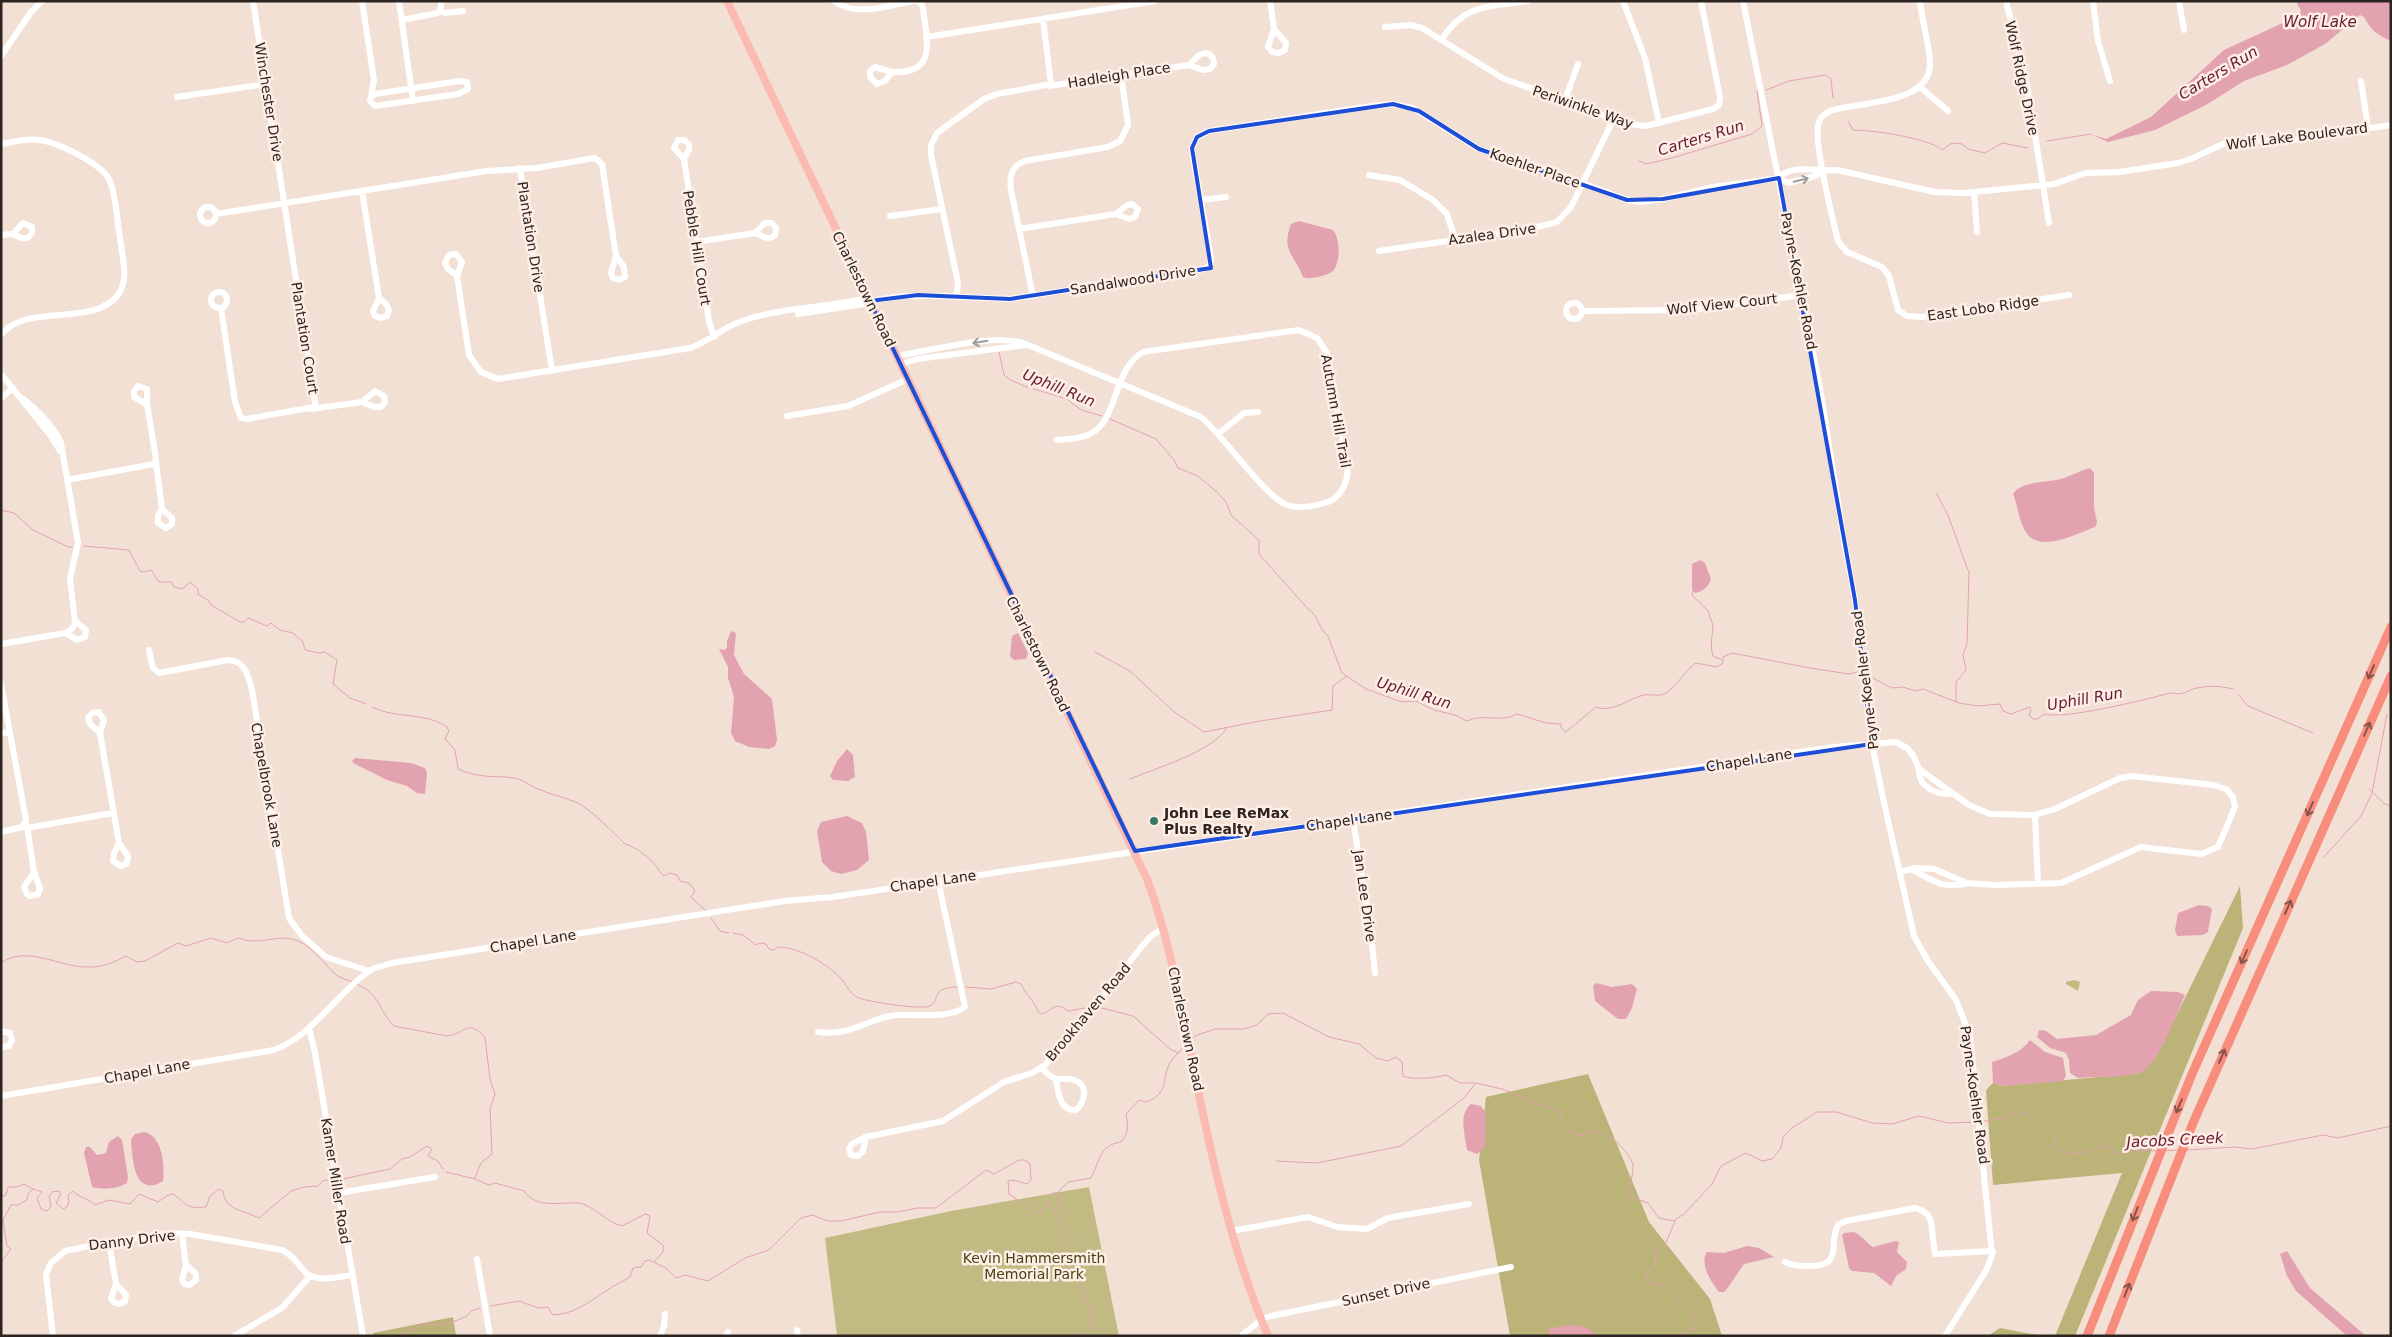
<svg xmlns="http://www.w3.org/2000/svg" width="2392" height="1337" viewBox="0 0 2392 1337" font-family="'DejaVu Sans',sans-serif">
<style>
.green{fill:#c1ba82}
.forest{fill:#bbb377}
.water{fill:#e3a2b0}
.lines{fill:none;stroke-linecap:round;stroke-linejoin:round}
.stream{stroke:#e3a2b0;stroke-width:1}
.minor{stroke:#fff;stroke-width:6}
.major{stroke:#fbbbb2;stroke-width:8}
.highway{stroke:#f88d7e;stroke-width:9}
.oneway{stroke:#a09c9b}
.oneway2{stroke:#87534a}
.marked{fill:none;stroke:#1d4ed8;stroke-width:4;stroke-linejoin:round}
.poi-dot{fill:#367767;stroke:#feeee5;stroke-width:2}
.labels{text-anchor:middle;stroke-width:5;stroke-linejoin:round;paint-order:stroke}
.street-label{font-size:14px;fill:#2b2420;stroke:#feeee5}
.poi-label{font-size:14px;font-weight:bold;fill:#2b2420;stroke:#feeee5;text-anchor:start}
.park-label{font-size:14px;fill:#494314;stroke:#feeee5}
.water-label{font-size:15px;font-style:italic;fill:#651932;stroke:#feeee5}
</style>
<rect width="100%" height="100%" fill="#f3e0d5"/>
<!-- green -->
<path class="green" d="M2074 980 2080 982 2078 991 2066 984V982Z
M1089 1187 1119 1336H837L825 1238 951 1211Z"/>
<!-- forest -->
<path class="forest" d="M2240 886 2243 928 2075 1336H2055L2122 1173 1993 1185 1986 1090 1993 1083 2002 1086 2140 1073 2156 1057Z
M1588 1074 1649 1222 1710 1299 1722 1336H1510L1479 1160 1486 1097Z
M453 1317 456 1336H373V1333Z
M2000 1328 2042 1336H1988Z"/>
<!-- water -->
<path class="water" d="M2296 1H2391V41C2377 35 2371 30 2364 17L2360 15 2325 44 2287 65 2244 81 2206 105 2155 130 2108 142 2090 134 2106 139 2151 117 2224 50 2298 16 2301 11Z
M1299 221 1333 230C1340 238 1341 262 1333 271 1329 274 1323 276 1318 277 1313 278 1308 279 1303 277 1294 254 1281 251 1291 224Z
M2090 468 2094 473V507L2097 522 2095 527C2079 533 2042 552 2028 535 2019 524 2018 506 2013 494 2022 480 2050 483 2064 478 2073 475 2081 470 2090 468Z
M1700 560 1705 563 1711 579C1708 587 1704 591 1695 593L1692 590V564Z
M731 631 736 633 734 655 744 674 772 699 777 740 775 746 769 749 749 747 735 741 731 733 734 697 728 678V667L719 649 725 650 727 647V641Z
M1018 633 1028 653 1026 659 1014 660 1010 656 1012 636Z
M847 749 853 755 855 777 848 781 833 780 830 776 837 761Z
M355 758 411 763 425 768 427 773 425 794 417 793 407 786 387 780 355 764 352 761Z
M847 816 862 823 866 832 869 860 857 870 841 874 831 871 822 862 817 831 821 822Z
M2199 905 2208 906 2212 909 2208 932 2203 935 2177 936 2175 930 2178 913Z
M1596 983 1612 987 1632 984 1637 989 1632 1008 1626 1019H1618L1595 1001 1593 986Z
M2151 991 2178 992 2185 995C2177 1013 2157 1069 2139 1073 2120 1078 2097 1076 2078 1078L2070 1073 2069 1060 2066 1053 2050 1048 2037 1037 2039 1030 2046 1031 2057 1039 2096 1035 2131 1015 2138 1000Z
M2030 1040 2045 1052 2063 1058 2066 1076 2063 1081 2002 1086 1993 1083 1992 1062C2005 1058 2022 1052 2030 1040Z
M1471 1104 1481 1106 1486 1113 1485 1147 1477 1154 1467 1150C1465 1134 1458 1115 1471 1104Z
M144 1132C162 1135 165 1164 163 1181 134 1199 132 1158 131 1139L135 1134Z
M118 1136 122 1140 128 1177 127 1183C118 1189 102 1190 92 1187L84 1153 86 1147H90L97 1155 106 1153 109 1142Z
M1854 1232C1862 1235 1865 1242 1873 1247L1896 1241 1899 1242 1897 1252 1907 1262 1906 1269 1896 1276 1891 1286 1874 1273 1852 1271 1849 1268 1842 1235 1844 1233Z
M1747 1246 1759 1248 1774 1257 1744 1264 1727 1289 1724 1292H1719C1711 1282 1699 1263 1707 1252L1724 1253Z
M2287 1251 2310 1288 2366 1336H2347L2296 1291 2287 1276 2280 1254Z
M1575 1325 1588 1328 1597 1336H1549V1328Z"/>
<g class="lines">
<!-- stream -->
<path class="stream" d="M1766 90 1789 81 1825 75 1831 79 1833 98
M1848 121 1853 130C1872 130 1929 138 1942 150L1952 143 1962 144 1968 149 1985 153 2002 143 2028 148
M2047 141 2091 134
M1639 161 1646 164 1672 158 1752 134 1762 126 1757 91
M999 352 1004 375 1009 379 1024 386 1067 399 1081 410 1102 416
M1110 419 1156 439 1174 460 1178 468 1198 476 1217 492 1226 502 1231 515 1259 540V554L1308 609C1320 617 1318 629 1328 636L1342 673 1366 689 1402 702 1416 701 1434 710 1455 715 1467 721C1483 713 1502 723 1517 714L1546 723 1561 724V728L1566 732 1596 707C1612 713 1628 699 1644 695 1651 694 1661 697 1666 693 1679 684 1684 671 1696 663L1717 667 1723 663V657L1732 653 1810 668 1849 674 1857 672
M1936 493 1948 515 1969 573 1967 644 1963 655 1966 670 1956 682V701
M1 510 14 513 33 530 68 547H72
M84 546 129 550 140 571 143 572 151 570 159 582H171L174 587 182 589 190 582 198 589V594L209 601 211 605 240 622H244L248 618 267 626 271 623 280 630 293 633 303 642 305 650 319 653 325 652 337 660 333 684 350 698 366 704
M1693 591 1692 595 1709 612C1709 618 1713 622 1713 627 1712 637 1710 647 1713 656L1722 660
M1095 652 1130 671 1173 711 1204 732 1260 721 1332 710 1333 686 1347 676
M1869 676 1892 688 1903 687 1916 691 1923 689 1959 703 1978 706 2000 704 2003 711 2011 714 2030 707 2031 711 2029 715 2033 719H2037L2045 714C2064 720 2148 699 2170 693 2181 695 2184 693 2193 689 2207 685 2221 686 2233 689
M2238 694 2248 706 2313 733
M372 707C395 719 424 712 446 726L449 731 445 739 455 750 458 769C481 779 492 775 514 778 523 779 530 786 538 789 551 795 565 797 578 803 591 810 614 833 625 844 636 847 649 857 656 866 659 870 660 873 664 876L670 873 677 875 680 881 689 883 695 891 691 897 706 911
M1130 779C1156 768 1212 752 1227 728
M2369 789 2385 804 2391 806
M2324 857 2361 816 2372 793 2387 714
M711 918 720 931 729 933
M733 933 743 935 756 945 760 943 766 944 769 949 774 950 778 947C799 947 830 965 843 981 849 989 851 996 862 999 872 1002 922 1010 930 1006 941 1001 929 987 958 987
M1 963C25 945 58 966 85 967 100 968 113 963 126 956L137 962 145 961 178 943 186 946 211 938 227 943 238 938C259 946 273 935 292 939 310 943 322 962 335 974 340 978 347 980 353 982
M356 984C382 995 377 1009 394 1026L447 1036C466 1034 466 1018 485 1037L490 1079 495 1094 490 1109 492 1154 481 1163 475 1178
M966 987 991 989 1016 982 1021 984C1025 994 1035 1001 1038 1012L1042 1014C1055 1009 1054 1001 1068 1011L1090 1007
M1098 1007 1133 1016 1170 1049 1179 1053
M1191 1040 1195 1036 1215 1029H1244L1257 1025 1268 1014 1283 1013 1329 1037 1359 1044 1376 1058 1388 1061 1396 1057 1402 1062 1403 1076C1411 1080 1437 1078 1446 1075L1460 1083H1476L1502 1089 1562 1113V1126C1568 1130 1574 1136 1583 1135 1586 1134 1590 1131 1594 1131 1608 1131 1630 1152 1633 1165 1634 1175 1628 1186 1629 1196L1648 1203 1659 1218 1674 1221
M1980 1122 2003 1118 2017 1111 2029 1116 2054 1137 2056 1148C2074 1159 2086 1152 2105 1145L2118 1154 2133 1150 2158 1151
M2187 1150 2234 1147 2252 1149 2323 1135 2338 1138 2391 1126
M2164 1151 2178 1150
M1276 1161 1317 1163 1401 1146 1464 1098 1475 1084
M446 1172 475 1179 489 1185 495 1183 524 1191C537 1209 559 1202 578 1203 592 1204 606 1222 622 1226L645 1214 650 1216 647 1233 664 1246 663 1252 654 1262 667 1269 676 1278 685 1275 708 1281 745 1258 769 1250 801 1218 812 1215 828 1221H841L880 1212H898L917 1208H936L986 1170 994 1174 1019 1160H1025L1030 1164 1031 1180 1027 1184 1013 1180 1008 1181 1009 1194 1032 1210 1041 1213C1047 1207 1047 1199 1052 1193H1059
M338 1180 390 1169 402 1159 410 1157 427 1146 432 1149 428 1156 438 1161 443 1169
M1 1197 6 1195 8 1187H17L24 1184 33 1189
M1047 1205 1055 1212
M1 1262 11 1249 7 1246 3 1220 11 1205H18L27 1200 28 1194 33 1189 42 1192 37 1198 41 1209 47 1211 51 1206 49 1197 52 1192 59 1191 61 1194 56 1203 63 1209 67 1207 69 1202 68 1195 73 1191C79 1198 88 1198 95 1205L109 1200 130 1204 139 1194 158 1202 168 1195 173 1194C188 1204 184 1209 206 1207L210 1196 219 1189 223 1191C225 1210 242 1210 259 1218L291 1191 304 1187 318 1186 324 1180 333 1181
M491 1306 519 1301 538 1308 548 1307 553 1315C574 1314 588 1303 606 1291 613 1285 623 1282 630 1277L633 1268 641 1267 645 1261 649 1260 653 1262
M401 1336 423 1324 440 1325 458 1320 467 1316 471 1311 480 1308
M1086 1336C1089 1328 1092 1321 1091 1313 1090 1307 1086 1303 1085 1298 1081 1285 1082 1275 1069 1268L1068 1249 1072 1244 1073 1238 1055 1212 1059 1204 1060 1190 1068 1182 1091 1178C1100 1161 1099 1145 1121 1142 1129 1133 1128 1125 1126 1114L1139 1100 1146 1102C1170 1093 1161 1079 1170 1063 1174 1056 1181 1050 1186 1045
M1678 1336 1694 1328 1697 1323C1693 1312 1673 1296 1665 1285 1657 1284 1650 1285 1646 1278L1649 1271 1656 1266 1654 1254 1656 1250 1664 1247 1676 1219 1684 1214 1712 1184 1721 1166 1746 1153 1762 1161 1772 1159 1781 1148 1783 1137 1792 1128 1817 1112H1837L1872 1123 1892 1124 1919 1116 1948 1123 1976 1122"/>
<!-- minor -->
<path class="minor" d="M362 1 374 80 371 96
M399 1 413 101
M834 1C856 18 890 5 914 1
M1270 1 1274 29
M1623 1 1645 58 1659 123
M1743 1 1820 388 1843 535 1855 600 1872 744 1883 798 1914 936 1928 961 1956 1000 1970 1036 1992 1255 1987 1269 1945 1336
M1920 1C1922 22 1929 42 1930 63 1930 106 1858 101 1830 111 1823 114 1819 119 1818 126 1814 145 1833 220 1838 241L1847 252 1882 267 1889 276 1898 310 1907 316 1922 317 2069 295
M2006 1 2027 85 2049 223
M2093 1 2098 41 2110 81
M2179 1 2184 30
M440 11 445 13 463 11
M402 20 438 13 441 8V1
M1385 27 1411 25 1422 28 1504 79 1565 100 1625 124 1646 126 1713 109 1719 105 1720 97 1701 1
M1274 29 1286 43 1285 50 1279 53 1272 52 1268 47Z
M927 37 1155 1
M1442 39C1465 3 1489 7 1528 1
M1205 53C1212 54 1214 58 1214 64L1210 69 1203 70 1189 65 1199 55Z
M1 56 31 12 42 1
M875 67 892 72 885 81 877 84 870 77V71Z
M892 72C939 74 926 39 923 8L921 3 917 1
M460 81 467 82 468 89 458 94 375 106 370 101 371 96 375 94Z
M2361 81 2368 128
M1049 86 1189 65
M1920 87 1948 111
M177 97 266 84
M1565 100 1578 64
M678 140H684L689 144V150L684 159 674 148Z
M1 144C13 142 27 138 39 140 57 142 103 164 110 181 117 200 117 224 121 245 123 261 129 282 117 296 92 327 25 303 1 335
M684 159 709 321 714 337
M520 168 552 371
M1369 175 1400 180 1433 200 1447 214 1455 239
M1779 178C1791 163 1821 172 1837 170L1935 192 1964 193 2054 184 2086 173 2119 172 2178 163 2191 159 2223 144 2237 140 2284 141 2391 125
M1779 178 1788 183 1812 177 1824 172
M362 191 379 298
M1974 192 1977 232
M1201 200 1226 197
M1132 204 1138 209 1135 217 1129 219 1116 214 1127 205Z
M200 215a8 8 0 1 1 16 0a8 8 0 1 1-16 0Z
M216 214 487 171 537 168 595 158 602 164 616 256
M890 216 942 209
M23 223 32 227V233L28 238H21L13 234Z
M765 223H772L776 228 775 235C767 242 763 235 755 233Z
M1019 229 1116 214
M1 235 13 234
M696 242 755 233
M1379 251 1529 229 1557 222 1571 207 1613 120
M456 254 462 262 457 276 448 269 445 263 449 255Z
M616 256 624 267 625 277 619 280 613 278 611 273Z
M457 276 469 355 481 372 498 379 690 348C709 342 723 327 742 321 782 307 827 308 868 298
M211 300a8 8 0 1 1 16 0a8 8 0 1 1-16 0Z
M941 296 1010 299 1204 269 1210 265 1211 258 1193 157 1192 148 1197 137 1209 131 1371 106 1393 104 1413 108 1479 149 1551 171 1627 200 1641 202 1663 199 1713 187 1779 178
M1033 296 1011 190C1009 177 1011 166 1025 161L1108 147 1120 141 1128 125 1121 75
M379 298 386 304 389 310 387 316 381 318 375 316 373 311Z
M870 301 903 296H952L957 294 958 283 931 155V145L937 133 984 99 997 94 1051 84 1043 19
M1566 311a8 8 0 1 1 16 0a8 8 0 1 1-16 0Z
M221 308 235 402 241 418 247 419 314 407 315 403 253 1
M1582 311 1691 310 1801 295
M798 314 871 303
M897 356C930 351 999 331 1028 345L1201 417C1224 436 1264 496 1287 505 1299 509 1316 506 1328 502 1344 495 1349 479 1347 463L1327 353 1317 338 1299 330 1143 352C1112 370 1119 422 1088 435 1079 439 1067 439 1057 440
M901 364 917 359 1025 345
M1 374 51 436 60 451
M138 386 147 389V404L134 397V391Z
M375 391 384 396 385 402 381 407H374L362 402Z
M1 398 13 388
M311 409 362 402
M787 416 848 406 908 379
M1218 434 1244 413 1258 412
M156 462 162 509
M67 480 154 464 156 459 147 404
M162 509 172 518V524L166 528 158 523V516Z
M65 633 77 640 85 637 86 630 75 621
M1 644 65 633 72 629 75 623 70 578 78 543 61 443C53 424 35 408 18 395
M149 650 153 668 159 673 228 660C246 661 248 676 252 690L289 918 302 936 326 957 369 971
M1 684 26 820 22 827 1 832
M99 712 104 720 100 733 90 724 88 718 92 713Z
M1 733 10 732
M100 733 119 843
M1919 769C1918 788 1937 795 1953 794
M2035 815 2038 883
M1353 819 1371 934 1375 973
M27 826 34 872
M27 828 113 813
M119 843 128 856 127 863 121 866 113 861 114 853Z
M1911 869C1934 881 1939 888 1966 884
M34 872 40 888 38 894 30 896 27 894 24 887Z
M309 1028 315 1053 363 1336
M1 1031 10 1033 12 1040 9 1046 1 1047
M818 1032C852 1037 869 1017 897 1015 915 1014 950 1019 965 1007L938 880
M1041 1067C1045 1071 1049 1076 1054 1078 1060 1081 1067 1077 1074 1080 1089 1085 1085 1102 1076 1110 1059 1111 1058 1091 1056 1079
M1 1096 274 1050C311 1036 333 999 364 975L372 969 392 963 785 901 833 897 1834 747 1896 742 1907 748 1913 755 1919 769 1969 805 1990 814 2035 815 2055 809 2120 778 2132 776 2213 785 2226 789 2233 797 2235 807 2218 847 2201 854 2141 847 2061 883 1995 885 1967 883 1934 869 1915 868 1900 872
M866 1137 943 1121 1004 1082 1032 1073 1044 1066 1062 1047 1143 945 1150 937 1163 928
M866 1137 863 1151 858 1156 851 1155 849 1149 852 1144Z
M338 1193 435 1177
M1232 1231 1308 1217 1337 1227 1367 1229 1388 1218 1469 1204
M182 1234 186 1265
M109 1242 116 1284
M477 1259 490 1336
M1785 1262C1793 1266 1800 1266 1808 1266 1845 1266 1827 1246 1838 1225L1846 1221 1915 1208 1921 1210 1928 1215 1931 1222 1935 1254 1993 1251
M186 1265 196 1274V1280L190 1285 184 1284 182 1280Z
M116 1284 126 1295 125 1301 120 1304 115 1303 111 1299Z
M797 1330 798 1336
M53 1336 46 1275 51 1263 65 1251 109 1242 170 1233 190 1234 282 1250C293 1255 297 1263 305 1272 315 1283 339 1277 352 1275
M234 1336 282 1308 310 1276
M660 1336 664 1326 665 1314
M726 1336 728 1332
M1241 1336 1262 1319 1271 1316 1511 1267"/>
<!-- major -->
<path class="major" d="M727 1 1147 879C1170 941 1181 1006 1194 1070 1212 1160 1232 1251 1268 1336"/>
<!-- highway -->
<path class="highway" d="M2087 1336 2192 1074 2391 627
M2109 1336 2193 1123 2391 676"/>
</g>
<!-- one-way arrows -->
<defs><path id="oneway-shaft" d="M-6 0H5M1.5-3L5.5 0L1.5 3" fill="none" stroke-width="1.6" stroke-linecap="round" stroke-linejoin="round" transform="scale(1.25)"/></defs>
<g class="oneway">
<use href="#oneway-shaft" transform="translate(1801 180) rotate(-13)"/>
<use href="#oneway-shaft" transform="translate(980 342) rotate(171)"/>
</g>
<g class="oneway2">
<use href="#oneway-shaft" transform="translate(2371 672) rotate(114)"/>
<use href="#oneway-shaft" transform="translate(2367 729) rotate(-66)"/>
<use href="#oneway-shaft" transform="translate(2310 809) rotate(114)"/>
<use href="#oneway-shaft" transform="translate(2288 907) rotate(-66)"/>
<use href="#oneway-shaft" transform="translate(2244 957) rotate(114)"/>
<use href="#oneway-shaft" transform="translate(2222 1056) rotate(-67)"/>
<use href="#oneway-shaft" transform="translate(2179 1106) rotate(113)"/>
<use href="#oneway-shaft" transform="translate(2135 1214) rotate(112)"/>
<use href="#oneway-shaft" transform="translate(2127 1290) rotate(-69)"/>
</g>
<!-- marked area -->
<path class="marked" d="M1393 104 1419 111 1479 149 1627 200 1663 199 1779 178 1855 600 1872 744 1135 851 870 301 918 295 1010 299 1211 268 1192 148 1197 137 1209 131Z"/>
<!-- markers -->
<circle class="poi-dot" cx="1154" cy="821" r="5"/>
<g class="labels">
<!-- street labels -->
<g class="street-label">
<text transform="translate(1119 75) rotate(-9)" y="5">Hadleigh Place</text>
<text transform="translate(2022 78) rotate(78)" y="5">Wolf Ridge Drive</text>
<text transform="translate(269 102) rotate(81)" y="5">Winchester Drive</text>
<text transform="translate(1583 107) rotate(19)" y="5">Periwinkle Way</text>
<text transform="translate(2297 136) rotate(-7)" y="5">Wolf Lake Boulevard</text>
<text transform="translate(1535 168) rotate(19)" y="5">Koehler Place</text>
<text transform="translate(1492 234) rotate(-8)" y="5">Azalea Drive</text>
<text transform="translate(531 237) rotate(81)" y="5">Plantation Drive</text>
<text transform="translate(697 248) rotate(81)" y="5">Pebble Hill Court</text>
<text transform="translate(1133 280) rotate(-9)" y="5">Sandalwood Drive</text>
<text transform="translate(1799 281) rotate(79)" y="5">Payne-Koehler Road</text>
<text transform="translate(864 289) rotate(64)" y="5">Charlestown Road</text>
<text transform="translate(1722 304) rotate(-6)" y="5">Wolf View Court</text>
<text transform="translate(1983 308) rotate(-8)" y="5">East Lobo Ridge</text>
<text transform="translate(305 338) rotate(81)" y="5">Plantation Court</text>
<text transform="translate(1336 411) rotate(80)" y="5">Autumn Hill Trail</text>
<text transform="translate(1038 654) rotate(64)" y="5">Charlestown Road</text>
<text transform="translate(1865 680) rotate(-97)" y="5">Payne-Koehler Road</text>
<text transform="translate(1749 760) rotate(-9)" y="5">Chapel Lane</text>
<text transform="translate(267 785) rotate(80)" y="5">Chapelbrook Lane</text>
<text transform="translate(1349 820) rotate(-8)" y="5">Chapel Lane</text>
<text transform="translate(933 881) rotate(-8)" y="5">Chapel Lane</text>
<text transform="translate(1365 896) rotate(82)" y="5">Jan Lee Drive</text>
<text transform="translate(533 941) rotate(-9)" y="5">Chapel Lane</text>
<text transform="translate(1088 1012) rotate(-50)" y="5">Brookhaven Road</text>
<text transform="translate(1186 1029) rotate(78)" y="5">Charlestown Road</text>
<text transform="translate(147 1071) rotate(-10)" y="5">Chapel Lane</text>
<text transform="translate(1975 1095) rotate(82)" y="5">Payne-Koehler Road</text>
<text transform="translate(336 1181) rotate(81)" y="5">Kamer Miller Road</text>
<text transform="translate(132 1240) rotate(-7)" y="5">Danny Drive</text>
<text transform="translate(1386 1292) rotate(-12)" y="5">Sunset Drive</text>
</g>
<!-- poi labels -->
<g class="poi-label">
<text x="1164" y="818">John Lee ReMax<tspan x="1164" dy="16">Plus Realty</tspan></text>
</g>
<!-- park labels -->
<g class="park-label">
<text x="1034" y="1263">Kevin Hammersmith<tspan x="1034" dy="16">Memorial Park</tspan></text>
</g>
<!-- water labels -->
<g class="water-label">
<text x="2320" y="27">Wolf Lake</text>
<text transform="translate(2218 73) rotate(-31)" y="5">Carters Run</text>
<text transform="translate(1701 138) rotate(-17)" y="5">Carters Run</text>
<text transform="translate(1059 388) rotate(22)" y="5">Uphill Run</text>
<text transform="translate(1414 693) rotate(17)" y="5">Uphill Run</text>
<text transform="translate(2085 699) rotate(-10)" y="5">Uphill Run</text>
<text transform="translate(2175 1140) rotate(-3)" y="5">Jacobs Creek</text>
</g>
</g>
<!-- border -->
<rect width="2392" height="1337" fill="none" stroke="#2b2420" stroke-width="5"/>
</svg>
